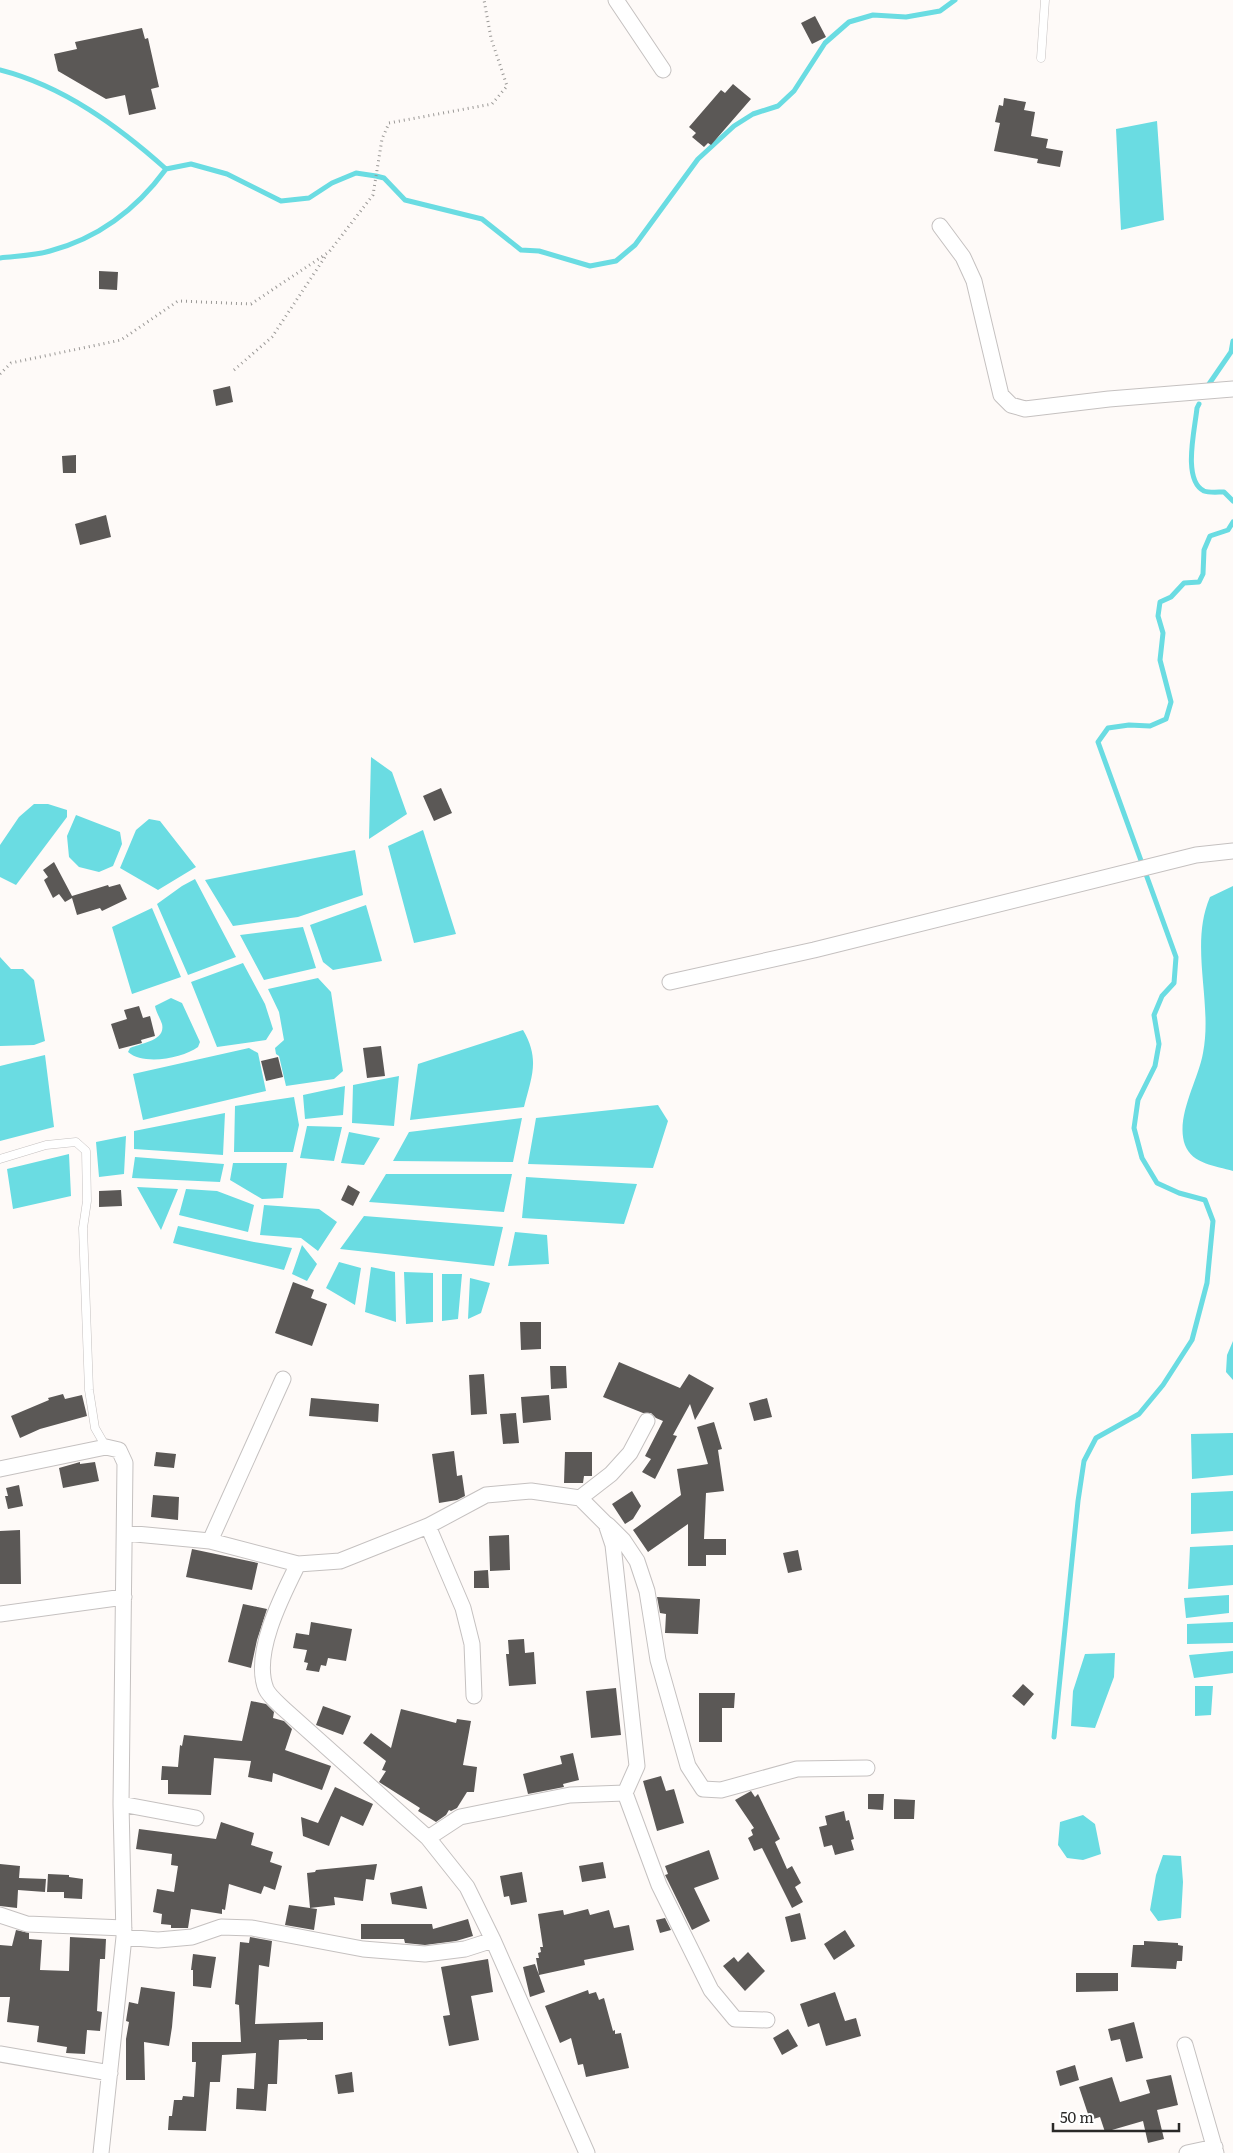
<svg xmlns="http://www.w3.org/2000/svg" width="1233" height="2153" viewBox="0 0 1233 2153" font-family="Literata,serif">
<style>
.water{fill:#6adce2}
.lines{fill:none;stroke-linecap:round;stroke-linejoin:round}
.stream{stroke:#6adce2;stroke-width:5}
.building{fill:#5b5856}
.service-casing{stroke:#c5c1c0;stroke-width:9}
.minor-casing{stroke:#c5c1c0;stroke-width:17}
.path{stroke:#9b9997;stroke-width:3;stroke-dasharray:1 4;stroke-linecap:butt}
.service{stroke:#fff;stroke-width:8}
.minor{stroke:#fff;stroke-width:15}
</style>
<rect width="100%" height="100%" fill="#fefaf8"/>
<!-- water -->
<path class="water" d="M1157 121 1164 220 1121 230 1116 129Z
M371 757 392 772 407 814 369 839Z
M34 804H48L67 810V817L16 885 0 877V845L19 817Z
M76 815 120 832 122 844 113 866 99 872 79 867 69 857 67 836Z
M149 819 160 821 196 867 158 890 120 868 136 830Z
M423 830 456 934 414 943 388 846Z
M355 850 363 895 298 917 233 926 205 880Z
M195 879 236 957 188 975 157 904 182 886Z
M1233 886V1171C1216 1166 1192 1164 1185 1145 1175 1117 1198 1081 1203 1053 1213 1002 1189 946 1210 897Z
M366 905 382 961 333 970 323 962 310 925Z
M152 908 181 977 132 994 112 927Z
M303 927 316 968 264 980 240 935Z
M0 957 11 969H23L34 980 45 1041 34 1045 0 1046Z
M243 963 265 1004 273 1029 266 1040 217 1047 191 982Z
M318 978 331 992 343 1071 334 1079 286 1086 279 1056 276 1054 275 1048 284 1040 279 1012 268 989Z
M171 998 182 1003 200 1042 198 1047C183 1058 144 1066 128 1052L130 1048C140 1043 166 1041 162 1024 160 1018 156 1012 155 1006Z
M523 1030C540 1059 532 1076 524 1107L410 1120 418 1064Z
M249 1048 258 1053 266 1091 143 1120 133 1074Z
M45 1055 54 1127 0 1141V1066Z
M399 1076 394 1126 352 1123 353 1085Z
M345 1086 343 1115 305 1119 303 1095Z
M294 1097 299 1125 293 1152H234L235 1106Z
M658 1105 668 1121 653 1168 528 1164 536 1118Z
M225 1113 223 1155 134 1149V1131Z
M522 1118 513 1162 393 1161 409 1132Z
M307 1126 342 1127 334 1161 300 1158Z
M349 1132 380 1138 364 1165 341 1163Z
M126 1136 124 1174 99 1177 96 1142Z
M69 1154 71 1196 13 1209 7 1169Z
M135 1157 224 1164 220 1182 132 1178Z
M233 1163H287L283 1198 262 1199 230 1180Z
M386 1174H512L504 1212 369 1202Z
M526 1177 637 1184 624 1224 522 1218Z
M137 1187 178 1189 161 1230Z
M186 1189 217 1191 254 1205 248 1232 179 1215Z
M264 1205 319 1209 337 1222 318 1251 301 1238 260 1235Z
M364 1216 503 1227 494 1266 340 1249Z
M178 1226 254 1242 292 1248 284 1270 173 1243Z
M515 1232 547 1235 549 1264 508 1266Z
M302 1245 317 1264 307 1281 292 1274Z
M339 1262 361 1268 355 1305 326 1288Z
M371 1267 395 1272 396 1322 365 1312Z
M404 1272 433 1273V1322L406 1324Z
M442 1274H462L458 1319 442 1321Z
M470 1278 490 1283 481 1313 468 1319Z
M1233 1341V1380L1226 1372 1227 1355Z
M1233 1433V1475L1192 1479 1191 1434Z
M1233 1491V1531L1191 1534V1493Z
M1233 1545V1585L1188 1589 1190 1547Z
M1229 1595V1613L1186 1618 1184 1598Z
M1233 1622V1643L1187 1644V1624Z
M1233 1651V1673L1194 1678 1189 1655Z
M1115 1653 1114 1677 1095 1728 1071 1726 1073 1691 1085 1654Z
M1195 1686H1213L1211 1715 1195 1716Z
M1083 1815 1095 1824 1101 1854 1083 1860 1067 1858 1058 1845 1060 1822Z
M1163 1855 1181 1856 1183 1882 1181 1918 1158 1921 1150 1910 1156 1875Z"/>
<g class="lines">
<!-- stream -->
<path class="stream" d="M0 70C63 86 118 126 166 169
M0 258C16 256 34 256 50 251 99 238 136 210 166 169L191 164 227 174 281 201 309 198 332 183 356 173 376 176 384 178 405 200 482 219 521 250 539 251 590 266 616 261 635 245 698 159 734 126 753 114 778 106 794 91 825 43 849 22 873 15 906 17 940 11 955 0
M1209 384 1231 352 1233 341
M1199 404 1197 408C1195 429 1182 480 1204 491 1209 493 1218 492 1224 492L1233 501
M1054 1737 1078 1501 1084 1461 1096 1438 1139 1414 1163 1385 1192 1340 1207 1283 1213 1221 1205 1200 1179 1193 1157 1183 1142 1158 1134 1128 1138 1100 1155 1066 1159 1044 1154 1015 1162 996 1174 983 1176 957 1098 742 1108 728 1129 725 1150 726 1166 719 1171 702 1160 660 1163 633 1158 616 1160 602 1171 597 1184 583 1199 582 1203 574 1204 550 1210 536 1228 530 1233 522"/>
</g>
<!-- building -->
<path class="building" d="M815 16 826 37 812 44 801 23Z
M142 28 145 39 148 38 159 87 151 89 156 109 129 115 125 95 106 99 58 71 54 54 77 49 75 42Z
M733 84 751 99 711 145 708 143 704 147 692 137 696 133 689 127 721 90 725 93Z
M1004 98 1026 102 1024 110 1035 112 1031 136 1048 139 1046 148 1063 151 1060 167 1037 163 1038 159 994 151 1000 123 995 122 999 105 1003 106Z
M99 271 118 272 117 290 99 289Z
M230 386 233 402 216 406 213 390Z
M76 455V473H63L62 456Z
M106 515 111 537 80 545 75 524Z
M441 788 452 813 434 821 423 796Z
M54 862 72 896 108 885 109 887 120 884 127 899 102 911 100 908 77 915 72 898 65 902 59 894 53 898 44 880 48 877 43 870Z
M139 1006 143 1018 150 1016 155 1036 141 1040 142 1043 119 1049 111 1024 127 1019 124 1010Z
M381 1046 385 1076 367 1078 363 1048Z
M278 1057 283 1077 266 1081 261 1061Z
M348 1185 360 1192 353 1206 341 1200Z
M121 1190 122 1206 99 1207V1191Z
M293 1282 314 1290 311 1298 327 1304 312 1346 275 1333Z
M520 1322H541V1349L521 1350Z
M619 1362 680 1388 689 1374 714 1388 695 1420 690 1404 673 1435 677 1436 655 1479 642 1472 651 1459 645 1456 663 1421 656 1418 651 1413H643L603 1397Z
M550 1366H566L567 1388 551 1389Z
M484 1374 487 1414 471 1415 469 1375Z
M63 1394 65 1399 82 1395 87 1416 40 1429 20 1438 11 1416 49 1400 48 1398Z
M549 1395 551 1420 523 1423 521 1397Z
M311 1398 379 1404 378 1422 309 1416Z
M767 1398 772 1417 754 1421 749 1403Z
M516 1413 519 1443 503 1444 500 1414Z
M714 1422 722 1449 718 1450 724 1491 706 1493 704 1539H726V1555H706V1566H688V1524L648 1552 633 1530 681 1495 677 1469 708 1464 697 1427Z
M454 1451 457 1476 462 1475 465 1496 457 1500 439 1503 432 1454Z
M156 1452 176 1454 174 1468 154 1466Z
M565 1452H592V1476H584L583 1483H564Z
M80 1462V1464L95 1462 99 1481 63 1488 59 1468Z
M19 1485 23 1506 8 1509 5 1496H8L6 1488Z
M632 1491 641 1506 633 1519 625 1524 612 1504Z
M153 1495 179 1497 178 1520 151 1517Z
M20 1530 21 1584H0V1531Z
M509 1535 510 1570 490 1571 489 1536Z
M192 1549 258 1563 252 1590 186 1577Z
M798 1550 802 1570 788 1573 783 1553Z
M488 1570 489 1588H474V1571Z
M657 1597 700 1599 698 1634 665 1633 666 1614 660 1613Z
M243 1604 267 1609 257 1640 251 1668 228 1662Z
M311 1622 352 1629 346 1661 328 1658 326 1666 321 1665 319 1672 306 1670 308 1663 304 1662 307 1650 293 1648 296 1633 309 1635Z
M524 1639 525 1653 534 1652 536 1684 509 1686 506 1654H509L508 1640Z
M1023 1684 1034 1694 1024 1706 1012 1696Z
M616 1688 621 1735 591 1738 586 1691Z
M699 1693H735L734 1708H722V1742H699Z
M251 1701 266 1704 274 1712 273 1718 284 1721 292 1729 285 1750 331 1766 322 1790 273 1773 272 1782 248 1777 251 1761 214 1758 211 1795 168 1794V1780H161L162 1766 178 1767 180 1745 182 1746 184 1735 242 1741Z
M323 1706 351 1716 343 1735 316 1725Z
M401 1709 456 1723 457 1719 471 1721 463 1765 477 1767 474 1792H467L457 1808 451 1811 449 1810 446 1815 436 1822 418 1811 420 1808 379 1782 386 1771 382 1770 386 1761 363 1743 371 1733 391 1748Z
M573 1753 579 1780 563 1784 564 1787 528 1794 523 1774 562 1764 560 1756Z
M661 1776 666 1791 674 1789 684 1823 657 1831 643 1781Z
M335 1787 373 1804 363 1826 341 1816 329 1846 303 1836 301 1817 318 1823Z
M751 1791 755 1797 758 1794 780 1839 775 1842 787 1869 792 1866 801 1883 795 1887 803 1902 792 1908 762 1848 754 1851 748 1838 753 1835 751 1830 754 1828 735 1800Z
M868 1794H884L883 1810 868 1809Z
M894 1799 915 1800 914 1819H894Z
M844 1811 846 1821 849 1820 854 1839 851 1840 854 1850 835 1855 832 1845 824 1847 819 1827 827 1825 825 1816Z
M221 1822 254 1833 251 1845 273 1852 270 1862 282 1866 275 1890 264 1886 261 1894 229 1884 225 1910 222 1909V1914L191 1909 188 1928H171V1925L161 1924 162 1914 153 1912 157 1889 174 1892 178 1866 171 1865 172 1854 136 1849 139 1829 216 1839Z
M709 1850 719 1879 694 1888 710 1921 692 1930 668 1881 665 1875 668 1874 665 1866Z
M603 1862 606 1878 582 1882 579 1866Z
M0 1864 20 1866 19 1878 46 1879 45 1892 18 1890 17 1908 0 1906Z
M377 1864 374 1880 366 1879 363 1901 334 1897 335 1905 310 1908 307 1873 315 1872 316 1870Z
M522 1872 527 1902 511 1905 509 1896 504 1897 500 1876Z
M48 1874 69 1875V1877L83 1879 82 1899 64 1898V1892H47Z
M422 1886 427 1909 392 1904 390 1893Z
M289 1905 317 1909 314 1930 285 1925Z
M588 1909 590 1915 609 1910 614 1928 629 1925 634 1950 584 1960 585 1965 539 1975 545 1992 530 1997 523 1967 535 1964 539 1975 536 1958H539L538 1953 541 1952 540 1947H543L538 1914 563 1910 564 1915Z
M800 1913 806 1939 791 1942 785 1917Z
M665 1918 671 1930 660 1933 656 1920Z
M468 1919 473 1936 456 1941 425 1945 405 1943 404 1939H361V1924H432L433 1929Z
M16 1930 29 1933V1939L42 1940 40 1970 69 1971 70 1937 106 1939 105 1959H100L97 2011 102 2012 100 2031 87 2030 85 2054 66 2053 67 2047 37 2042 39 2026 7 2022 10 1997H0V1945L12 1946Z
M845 1930 855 1946 834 1960 824 1944Z
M250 1937 272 1941 269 1967 259 1965 255 2024 323 2022V2040H307V2039L279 2040 277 2084H268L266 2111 236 2109 237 2088 254 2089 256 2053 222 2055 220 2082H210L206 2131 168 2130 169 2116H172L174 2100H182L183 2096 194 2097 196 2062H192V2042H241L239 2005 235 2004 240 1942 249 1943Z
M1144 1941 1178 1943V1945L1183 1946 1182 1961H1177L1176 1969 1131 1967 1133 1945H1144Z
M748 1952 765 1971 745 1991 723 1966 734 1957 738 1962Z
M193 1954 216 1957 211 1988 193 1986V1970H191Z
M488 1959 493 1992 471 1996 479 2040 449 2046 443 2016 450 2015 441 1967Z
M1076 1973H1118V1991L1076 1992Z
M141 1987 175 1992 172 2027 169 2046 144 2042 145 2080H126V2039L129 2022 126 2021 129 2002 138 2004Z
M588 1990 589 1994 596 1992 599 2000 604 1998 613 2031 615 2030V2034L621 2033 629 2068 586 2077 583 2064 578 2065 571 2038 560 2043 545 2006Z
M835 1992 845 2021 856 2018 861 2036 826 2046 819 2023 808 2027 800 2004Z
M1134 2022 1143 2058 1126 2062 1120 2039 1111 2041 1108 2029Z
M788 2029 798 2046 782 2055 773 2038Z
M1075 2065 1079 2080 1060 2086 1056 2071Z
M352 2072 354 2092 338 2094 335 2075Z
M1171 2075 1178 2105 1157 2110 1164 2139 1148 2143 1143 2121 1105 2132 1100 2117 1090 2120 1079 2087 1112 2077 1120 2102 1150 2093 1146 2080Z"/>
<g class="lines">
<defs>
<path id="service" d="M1041 58 1045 0
M0 1159 46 1145 76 1142 86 1151 87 1201 83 1228 89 1390 95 1428 106 1447"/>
<path id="minor" d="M616 0 663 70
M940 226 963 257 974 281 1001 395 1011 405 1025 409 1109 399 1233 389
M670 982 814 950 1196 855 1233 851
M0 1469 106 1447 119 1450 125 1463 121 1804 124 1937 101 2153
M580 1498 611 1474 630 1453 647 1421
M608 1525 623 1540 637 1561 647 1591 658 1660 688 1766 703 1789 721 1790 797 1769 867 1768
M428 1526 463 1608 472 1644 474 1696
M125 1533 210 1541 298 1564
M210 1541 283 1379
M0 1614 124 1597
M121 1804 196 1818
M428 1838 460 1817 570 1795 625 1793
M0 1915 27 1924 124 1928
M124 1937 158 1940 192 1937 221 1927 252 1928 363 1949 425 1954 465 1949 493 1940
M1185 2045 1216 2153
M0 2054 110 2073
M587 2153 493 1940 467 1887 428 1838 284 1709C279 1704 269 1696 266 1689 252 1654 282 1596 298 1564L340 1561 428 1526 486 1495 531 1491 580 1498 606 1524 613 1545 637 1766 625 1793 659 1885 711 1990 735 2019 767 2020
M1187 2153 1215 2147"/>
</defs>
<!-- service casing -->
<use href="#service" class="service-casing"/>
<!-- minor casing -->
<use href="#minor" class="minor-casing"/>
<!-- path -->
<path class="path" d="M234 370 272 337 327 254
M0 374 11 363 121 340 178 301 251 304 329 252 373 195 382 139 389 123 492 104 507 86 491 38 484 0"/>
<!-- service -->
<use href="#service" class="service"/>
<!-- minor -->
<use href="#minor" class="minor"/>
</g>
<!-- scale -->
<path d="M1053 2123v8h126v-8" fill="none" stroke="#2a2928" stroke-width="2.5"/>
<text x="1060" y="2123" font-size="15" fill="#2a2928" stroke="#ffffff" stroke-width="4" paint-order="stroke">50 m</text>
</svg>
